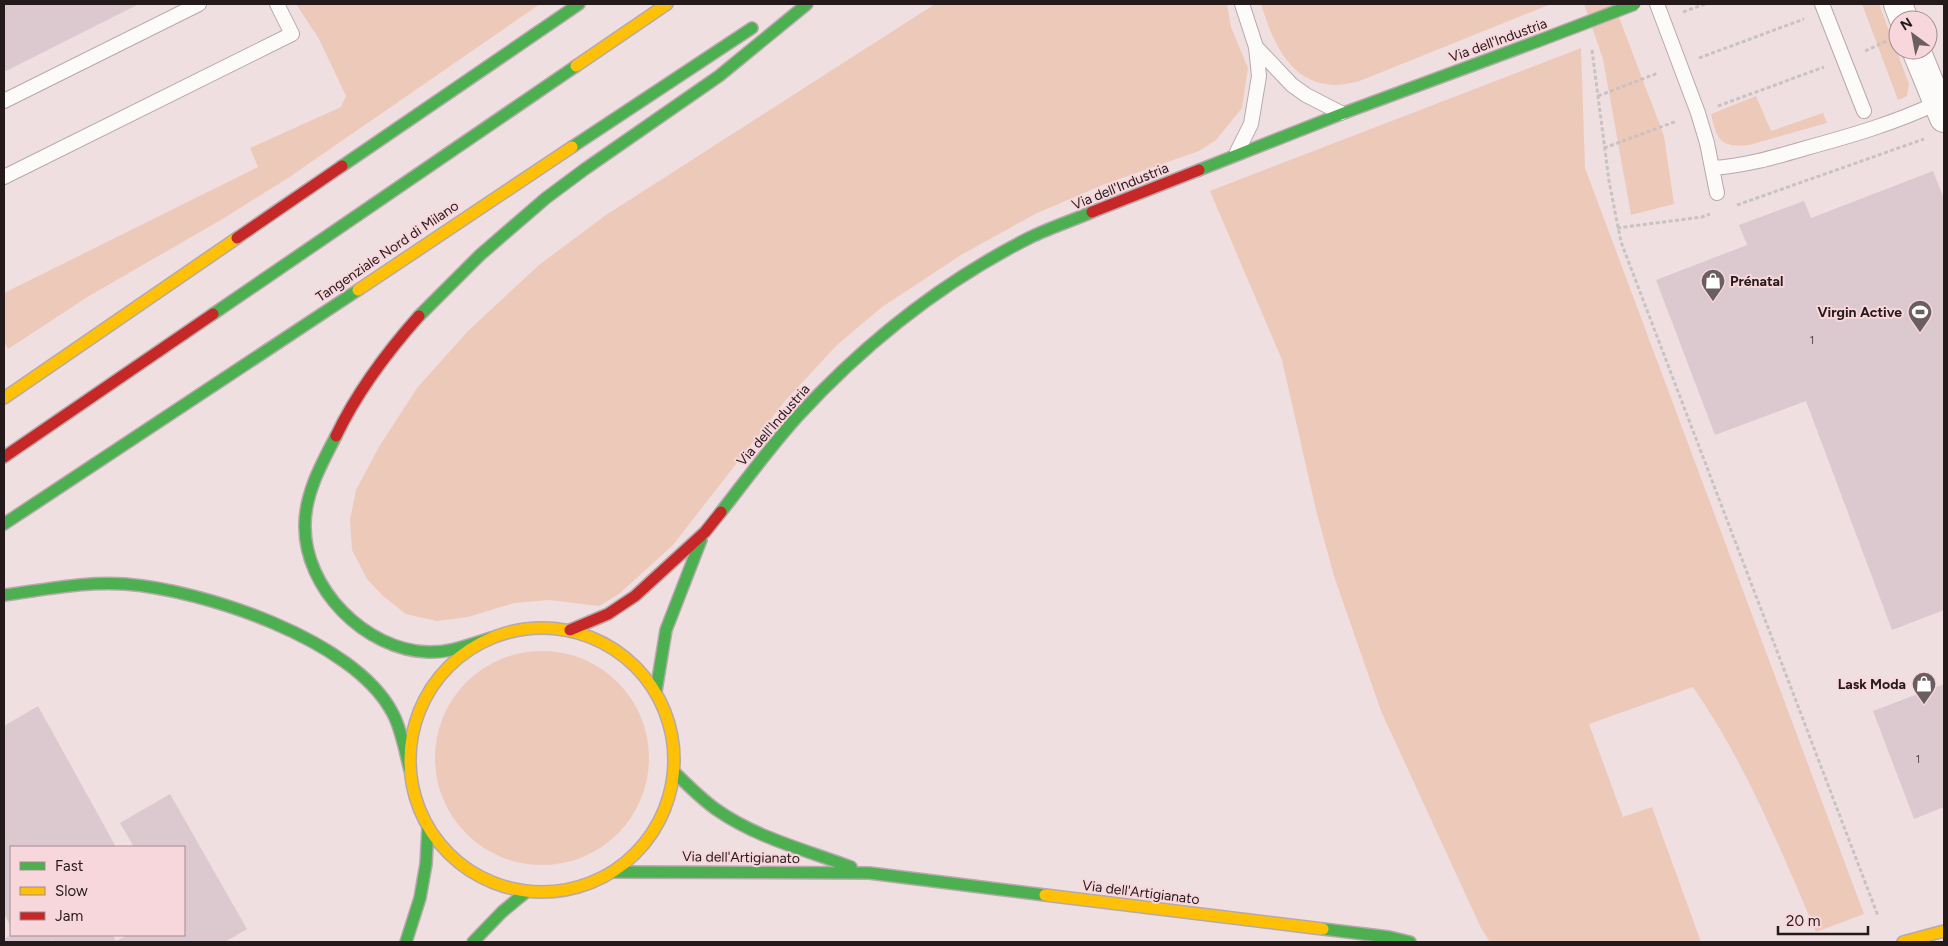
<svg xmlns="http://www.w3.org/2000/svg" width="1948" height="946" viewBox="0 0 1948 946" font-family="Figtree,sans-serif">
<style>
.green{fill:#edc9b9}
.building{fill:#dcc8cf}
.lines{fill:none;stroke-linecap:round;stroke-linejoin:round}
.lane-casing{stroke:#b6a9ab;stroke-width:16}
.street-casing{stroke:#b6a9ab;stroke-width:30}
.fast-casing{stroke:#b6a9ab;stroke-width:14}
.slow-casing{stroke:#b6a9ab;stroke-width:14}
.jam-casing{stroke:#b6a9ab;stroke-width:14}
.path{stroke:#c9c2c3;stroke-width:3;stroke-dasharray:4 2.5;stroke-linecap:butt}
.lane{stroke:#fdfafa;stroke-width:14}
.street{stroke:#fdfafa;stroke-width:28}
.fast{stroke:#4caf50;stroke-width:11}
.slow{stroke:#ffc107;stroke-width:11}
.jam{stroke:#c62828;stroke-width:11}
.fast-bridge-casing{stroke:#b6a9ab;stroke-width:14;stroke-linecap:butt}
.fast-bridge{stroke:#4caf50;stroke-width:11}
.labels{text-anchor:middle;stroke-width:4;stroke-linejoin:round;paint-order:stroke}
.number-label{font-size:11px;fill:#534649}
.street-label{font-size:14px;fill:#24191b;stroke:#f8d7dc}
.poi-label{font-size:14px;font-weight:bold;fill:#24191b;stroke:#f8d7dc;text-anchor:end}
</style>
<rect width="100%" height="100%" fill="#f0dfe1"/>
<!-- green -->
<path class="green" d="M296 4H540L288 178 219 221 89 296 8 349 4 342V293L258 167 250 148 341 107 346 96 319 39Z
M935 4H1227L1231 27 1248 68 1242 108 1216 140 1199 151 1105 184 1035 214 961 255 882 307 837 345 785 401 673 545 619 594 599 606 549 600 514 603 468 617 437 621 406 614 383 596 367 579 352 550 350 520 356 490 379 447 417 388 468 331 539 265 606 215Z
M1261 4H1551L1357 82C1349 83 1341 85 1333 85 1289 83 1272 40 1261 4Z
M1584 4H1614L1664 136 1674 204 1631 215 1603 59Z
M1862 4H1879L1909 84 1907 96 1898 100Z
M1581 48 1585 168 1864 914 1816 932C1780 848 1745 762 1693 687L1589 724 1623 817 1652 807 1701 942H1490L1481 928 1381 711 1334 576 1316 510 1282 360 1210 191Z
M1756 96 1771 131 1823 113 1827 123 1749 145C1720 148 1717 140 1711 114Z
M435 758a107 107 0 1 1 214 0a107 107 0 1 1-214 0Z"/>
<!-- building -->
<path class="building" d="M4 4H139L4 72Z
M1933 171 1944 199V610L1892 630 1806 401 1715 435 1656 280 1747 245 1739 225 1804 201 1811 218Z
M1944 684V807L1914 819 1873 711Z
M38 706 116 847H11V927L4 914V726Z
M170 794 247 929 225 942H53L52 940 48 942H4V939L11 935H113L116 941 128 935H184V847H134L120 823Z"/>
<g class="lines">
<defs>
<path id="lane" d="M1657 4 1698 113 1707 143 1717 193
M1822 4 1864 111
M1256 47 1292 85 1306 95 1341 113
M4 101 199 4
M1237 152 1251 124 1259 76 1256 47 1242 4
M1712 168C1745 166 1775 157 1806 148 1850 136 1895 123 1937 103
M4 177 292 34 277 4"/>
<path id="street" d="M1898 4 1904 20
M1916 50 1944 118"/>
<path id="fast" d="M572 147 752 28
M342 166 579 4
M1199 170 1341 114 1538 41
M213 314 576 66
M419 316 480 255 546 198 585 169 719 76 807 4
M336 436C322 463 305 493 305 525 304 588 365 650 428 652 450 653 471 644 491 638
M721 512C746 480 770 447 797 417 864 344 940 283 1029 238 1049 228 1071 221 1092 212
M4 524 358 290
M4 595C44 590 85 581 125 584 203 590 353 639 392 712 401 727 405 752 410 770
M656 691 666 630 701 540
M674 772C688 785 701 799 717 810 757 838 806 850 851 867
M613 872 869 873 1045 895
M1323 929 1389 937 1410 942
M406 942 420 898 426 864 428 828
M473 942 502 912 526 892"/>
<path id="slow" d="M576 66 667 4
M358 290 572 147
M4 398 237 238
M410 760a132 132 0 1 1 264 0a132 132 0 1 1-264 0Z
M1045 895 1323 929
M1903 942 1944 931"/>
<path id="jam" d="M1092 212 1199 170
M237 238 342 166
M336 436C357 392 387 352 419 316
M4 457 213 314
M570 630 608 614 635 596 705 532 721 512"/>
</defs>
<!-- lane casing -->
<use href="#lane" class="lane-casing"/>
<!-- street casing -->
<use href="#street" class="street-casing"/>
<!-- fast casing -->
<use href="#fast" class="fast-casing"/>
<!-- slow casing -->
<use href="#slow" class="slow-casing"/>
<!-- jam casing -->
<use href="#jam" class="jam-casing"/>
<!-- path -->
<path class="path" d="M1683 12 1705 4
M1592 50 1609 181 1621 242 1878 916
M1865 51 1887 41
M1699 58 1804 19
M1598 96 1658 73
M1718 106 1824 67
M1604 148 1677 121
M1737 205 1924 139
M1617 228 1702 217 1710 214"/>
<!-- lane -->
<use href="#lane" class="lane"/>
<!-- street -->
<use href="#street" class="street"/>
<!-- fast -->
<use href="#fast" class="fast"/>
<!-- slow -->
<use href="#slow" class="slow"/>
<!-- jam -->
<use href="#jam" class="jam"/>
<defs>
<path id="fast-bridge" d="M1538 41 1635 4"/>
</defs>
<!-- fast-bridge casing -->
<use href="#fast-bridge" class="fast-bridge-casing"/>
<!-- fast-bridge -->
<use href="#fast-bridge" class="fast-bridge"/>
</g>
<!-- icons -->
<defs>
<symbol id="shop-pin" viewBox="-11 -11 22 30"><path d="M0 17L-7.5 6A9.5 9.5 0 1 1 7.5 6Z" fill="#6b5e60" stroke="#f8d7dc"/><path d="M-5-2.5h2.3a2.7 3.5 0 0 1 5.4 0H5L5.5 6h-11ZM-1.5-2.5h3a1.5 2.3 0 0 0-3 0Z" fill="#fff"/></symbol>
<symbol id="stadium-pin" viewBox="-11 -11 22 30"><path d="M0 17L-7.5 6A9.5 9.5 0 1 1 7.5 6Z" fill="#6b5e60" stroke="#f8d7dc"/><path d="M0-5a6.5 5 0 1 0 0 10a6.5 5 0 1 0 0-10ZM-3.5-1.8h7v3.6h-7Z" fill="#fff"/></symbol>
</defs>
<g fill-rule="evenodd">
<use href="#shop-pin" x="1699" y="267" width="28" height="38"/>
<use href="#stadium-pin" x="1906" y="298" width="28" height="38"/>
<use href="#shop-pin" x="1910" y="670" width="28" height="38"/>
</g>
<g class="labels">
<!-- number labels -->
<g class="number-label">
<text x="1812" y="344">1</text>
<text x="1918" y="763">1</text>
</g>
<!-- street labels -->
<g class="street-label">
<text transform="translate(1498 40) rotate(-20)" y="5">Via dell'Industria</text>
<text transform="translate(1120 186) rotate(-22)" y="5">Via dell'Industria</text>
<text transform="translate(387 251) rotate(-34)" y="5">Tangenziale Nord di Milano</text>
<text transform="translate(773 425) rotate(-49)" y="5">Via dell'Industria</text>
<text transform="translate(741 857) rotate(1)" y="5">Via dell'Artigianato</text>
<text transform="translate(1141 892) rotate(7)" y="5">Via dell'Artigianato</text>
</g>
<!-- poi labels -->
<g class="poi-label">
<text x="1730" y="286" text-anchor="start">Prénatal</text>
<text x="1902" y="317">Virgin Active</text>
<text x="1906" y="689">Lask Moda</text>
</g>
</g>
<!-- border -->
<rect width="1948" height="946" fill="none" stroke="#24191b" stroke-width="10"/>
<!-- legend -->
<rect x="10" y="846" width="175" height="90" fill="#f8d7dc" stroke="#a38b8f"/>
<rect x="20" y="862" width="25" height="8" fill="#4caf50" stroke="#a38b8f"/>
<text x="55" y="871" font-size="15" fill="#24191b">Fast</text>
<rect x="20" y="887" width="25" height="8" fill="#ffc107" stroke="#a38b8f"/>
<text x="55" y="896" font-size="15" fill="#24191b">Slow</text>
<rect x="20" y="912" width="25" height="8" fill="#c62828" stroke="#a38b8f"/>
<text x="55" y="921" font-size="15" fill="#24191b">Jam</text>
<!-- north arrow -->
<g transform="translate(1913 35) rotate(328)"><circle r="24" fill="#f8d7dc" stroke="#a38b8f"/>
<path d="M0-4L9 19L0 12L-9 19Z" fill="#6b5e60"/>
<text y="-8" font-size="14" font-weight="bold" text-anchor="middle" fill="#24191b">N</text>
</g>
<!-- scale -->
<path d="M1778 926v8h90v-8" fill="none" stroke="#24191b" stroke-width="2.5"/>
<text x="1786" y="926" font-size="15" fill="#24191b" stroke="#f8d7dc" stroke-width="4" paint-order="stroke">20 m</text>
</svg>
